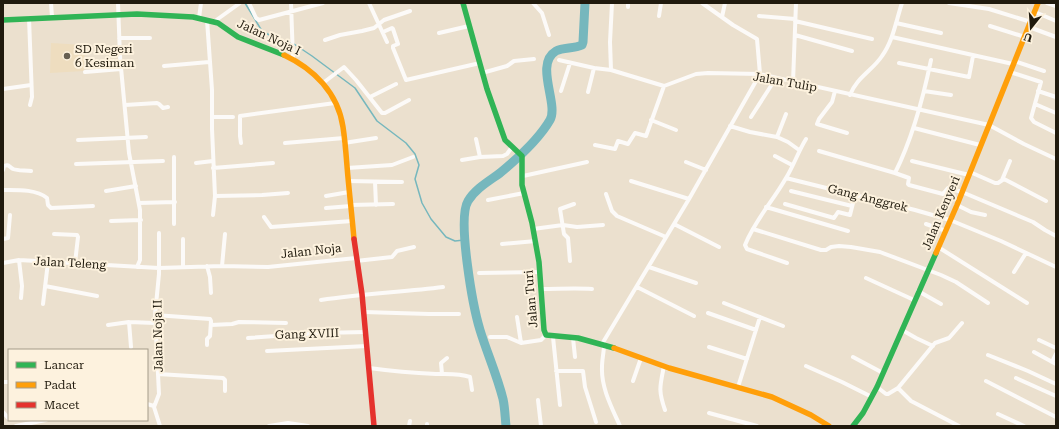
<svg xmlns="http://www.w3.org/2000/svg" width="1059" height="429" viewBox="0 0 1059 429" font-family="'Roboto Serif',serif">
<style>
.built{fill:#eeddbf}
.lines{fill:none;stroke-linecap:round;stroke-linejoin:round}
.stream{stroke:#76b7bd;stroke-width:1.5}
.river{stroke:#76b7bd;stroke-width:9}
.street{stroke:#fcfaf8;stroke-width:4}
.fast{stroke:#30b455;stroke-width:5.5}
.slow{stroke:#ff9f0a;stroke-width:5.5}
.jam{stroke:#e5322d;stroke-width:5.5}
.poi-dot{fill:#675f51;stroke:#fdf2de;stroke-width:1.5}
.labels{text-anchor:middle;stroke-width:4;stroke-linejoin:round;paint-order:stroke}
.street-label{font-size:12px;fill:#201a0d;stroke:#fdf2de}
.poi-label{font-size:12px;fill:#201a0d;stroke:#fdf2de;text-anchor:start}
</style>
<rect width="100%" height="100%" fill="#ebe0ce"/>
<!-- built -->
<path class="built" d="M51 43 85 45 84 71 50 73Z"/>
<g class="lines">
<!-- stream -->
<path class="stream" d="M245 3 262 31 277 39 294 44 312 56 355 88 377 121 406 143 415 154 419 165 415 179 422 203 431 219 446 237 455 241 464 240"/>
<!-- river -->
<path class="river" d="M506 426C505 417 505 408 503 399 497 375 487 353 480 330 473 307 457 219 468 201 475 189 489 181 500 173 517 159 539 139 550 120 559 104 534 64 556 51 563 47 574 49 582 45L583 42 585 3"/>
<!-- street -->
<path class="street" d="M51 3 52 17
M118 3 120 57 129 153 140 210V260L137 267
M249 3 256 18 259 20 323 3
M291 3 293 59
M369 3 387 42
M533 3 542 13 549 35
M949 3 989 9 1031 22
M1047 3 1056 6
M628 7V3
M1035 12 1056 21
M659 16 661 3
M759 16 795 19
M722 17 725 3
M29 18 32 97 30 105
M199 18 201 3
M207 20 212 90V129L215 196 213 215
M215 21 240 3
M795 21 872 39
M896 23 941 33
M990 26 1025 37
M1029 27 1056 37
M383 32 392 28 393 29 398 44 393 46V48L406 80 480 63
M439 33 469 26
M795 35 852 51
M892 37 1013 64
M119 38H150
M325 40 340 35 362 31 374 28 384 20 410 11
M559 60 594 68 611 70 664 86 696 74 708 73 760 74 989 125 1024 144 1056 159
M1014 61 1044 71
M899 63 969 77 973 56
M164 66 209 62
M121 67 134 66
M611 70 610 42 612 3
M85 72 121 69
M1010 72 1041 82 1031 118 1034 122 1056 133
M482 73 507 66 514 61 534 59
M793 82 796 3
M323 83 344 67 356 80 382 113H385L409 100
M3 89 31 85
M561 91 570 63
M835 91 832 102 819 119 817 124 847 133
M924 91 951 95
M1038 91 1056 97
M588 92 594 68
M850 95C856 78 873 70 882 56 893 41 896 21 902 3
M370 97 396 84
M1035 104 1056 113
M125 105 157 103 159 104 163 108 168 107
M212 117H233
M751 117 776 78
M651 120 676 130
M730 126 750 132 777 137 788 142 799 150
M914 128 980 145
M777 137 786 114
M476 139 480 157
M78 140 146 137
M241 143 240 136V116L335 103
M285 143 344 138
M344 143 376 138
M595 145 615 149 618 141 628 144 635 133 646 136 664 86
M819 151 895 173C913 137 923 99 931 60
M775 156 792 165
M174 157V224
M462 160 480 157 503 156 507 154 512 147
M912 161 969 175
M686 162 706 170
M196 163 213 161
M76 164 163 161
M213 168 273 163
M347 168 392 165 413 157
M3 170 4 166C9 164 8 166 13 169 18 171 26 170 31 171
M970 172 995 183H998L1004 179 1046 201
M895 173 909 178 908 184 909 185 943 194 948 188 962 192 1033 222 1045 230 1056 236
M523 176 587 162
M786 178 915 210 950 220 1001 241 1056 267
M1002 180 1010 161
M348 181 402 182
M631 181 689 199
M375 182 376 205
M3 190C17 190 36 189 47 198L48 205 51 208 93 206
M106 191 136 186
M791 191 852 206
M606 194 612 211 617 216 666 237
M215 196 262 195 288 193
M326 196 349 192
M488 200 524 193
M139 203 175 202
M785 204 834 218 838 212 850 215 855 195
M350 205 393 204
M957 205 971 212 985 215
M766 207 848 231
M326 208 351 206
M264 217 271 227 352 221
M111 221 141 220
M674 224 719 247
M926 224 946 231
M533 229 563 225 577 227 603 225
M753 229 821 250H826L831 247 839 246 851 247 880 252 941 275 956 282 988 303
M159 233V274L155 315 159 394 154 407 160 426
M54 234 77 235 78 237 75 263
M3 239 8 238 10 215
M502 244 536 241
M938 247 1027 303
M19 260 22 286 21 298
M356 261 392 257 397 251 414 247
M570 261 568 238 564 234 560 209 574 204
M3 263 19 260 159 268 222 266 268 267 356 258
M787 263 747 249 745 245C755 220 773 201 786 178 794 165 798 152 806 139
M207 266 210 277 211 293
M222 266 225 234
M183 267V239
M649 267 696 283
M1014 272 1026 253
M479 273 540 272
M866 278 914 300
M45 286 97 296
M637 287 694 316
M542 289C558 289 575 288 592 289
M918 291 941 304
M321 300C362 294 402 292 443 287
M724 303 783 326
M43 304 48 262
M364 312 429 314H459
M708 313 756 330
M155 315 210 319 211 321 210 336 207 339V345
M517 317 521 343
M129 322 131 347
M108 325 129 322 155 323
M211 325 232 324 239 322 286 323
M902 330 916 338 933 346
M490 337H507L521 343 541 340 546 335
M553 337 560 405
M248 338 319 333 366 332
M573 338 575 357
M1039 340 1056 348
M602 344 689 199 760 74 757 39 733 25 702 3
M604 345C604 352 602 359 602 367 601 388 612 408 620 426
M709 347 747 359
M267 351 367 346
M1034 352 1056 364
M988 355 1028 371 1056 384
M853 357 883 373
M1052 362 1056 354
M664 366C660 386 658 390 665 410
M806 366 842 382 872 397
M369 368C391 371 414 373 436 374 447 374 459 373 470 377L472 390
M556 371H583L585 387 596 422
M158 374 223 378 225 380V391
M442 374 441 363 447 358
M1016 378 1056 396
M633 381 641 358
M986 381 1056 417
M3 382H9
M738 387 760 317
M877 387 886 394H888L898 388 935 343 949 338 962 323
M898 388 911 401 959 426
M538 400 541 426
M147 404 154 406
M3 412 9 419
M709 413 757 426
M998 414 1024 426
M16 426 46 420
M269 426 288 423 308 426
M409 426 410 421
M427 426V424"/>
<!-- fast -->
<path class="fast" d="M463 3 487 89 505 140 522 156V185L532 223 539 262 544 330 546 335 578 338 614 348
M3 20 137 14 193 17 218 23 238 37 284 55
M853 426 863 413 877 387 936 253"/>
<!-- slow -->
<path class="slow" d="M284 55C314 69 338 93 343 127 345 140 346 153 347 166 349 191 352 215 354 239
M936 253 957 205 1038 3
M614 348 669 368 772 397 811 415 829 426"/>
<!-- jam -->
<path class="jam" d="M354 239 362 294 374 426"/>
</g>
<!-- markers -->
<circle class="poi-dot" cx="67" cy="56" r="4"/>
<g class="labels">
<!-- street labels -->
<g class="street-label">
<text transform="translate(269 37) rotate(25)" y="4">Jalan Noja I</text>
<text transform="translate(785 82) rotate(10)" y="4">Jalan Tulip</text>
<text transform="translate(868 198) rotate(14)" y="4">Gang Anggrek</text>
<text transform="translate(941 213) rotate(-67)" y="4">Jalan Kenyeri</text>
<text transform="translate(311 251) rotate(-6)" y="4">Jalan Noja</text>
<text transform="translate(70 263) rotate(3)" y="4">Jalan Teleng</text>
<text transform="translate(531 299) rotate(-95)" y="4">Jalan Turi</text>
<text transform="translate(307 334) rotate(-2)" y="4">Gang XVIII</text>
<text transform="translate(158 336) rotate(-91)" y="4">Jalan Noja II</text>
</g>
<!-- poi labels -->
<g class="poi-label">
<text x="75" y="53">SD Negeri<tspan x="75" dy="14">6 Kesiman</tspan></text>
</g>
</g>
<!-- border -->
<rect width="1059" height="429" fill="none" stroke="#201a0d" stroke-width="8"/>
<!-- legend -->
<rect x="8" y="349" width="140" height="72" fill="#fdf2de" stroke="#a59c8a"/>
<rect x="16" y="362" width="20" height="6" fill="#30b455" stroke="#a59c8a"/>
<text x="44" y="369" font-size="12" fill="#201a0d">Lancar</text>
<rect x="16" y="382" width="20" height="6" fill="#ff9f0a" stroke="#a59c8a"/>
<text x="44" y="389" font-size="12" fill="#201a0d">Padat</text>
<rect x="16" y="402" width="20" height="6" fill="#e5322d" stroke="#a59c8a"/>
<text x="44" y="409" font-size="12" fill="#201a0d">Macet</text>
<!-- north arrow -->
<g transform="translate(1031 28) rotate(197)" stroke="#fdf2de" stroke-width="3" paint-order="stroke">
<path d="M0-3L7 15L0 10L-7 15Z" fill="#201a0d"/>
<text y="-6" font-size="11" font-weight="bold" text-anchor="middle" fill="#201a0d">U</text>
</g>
</svg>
